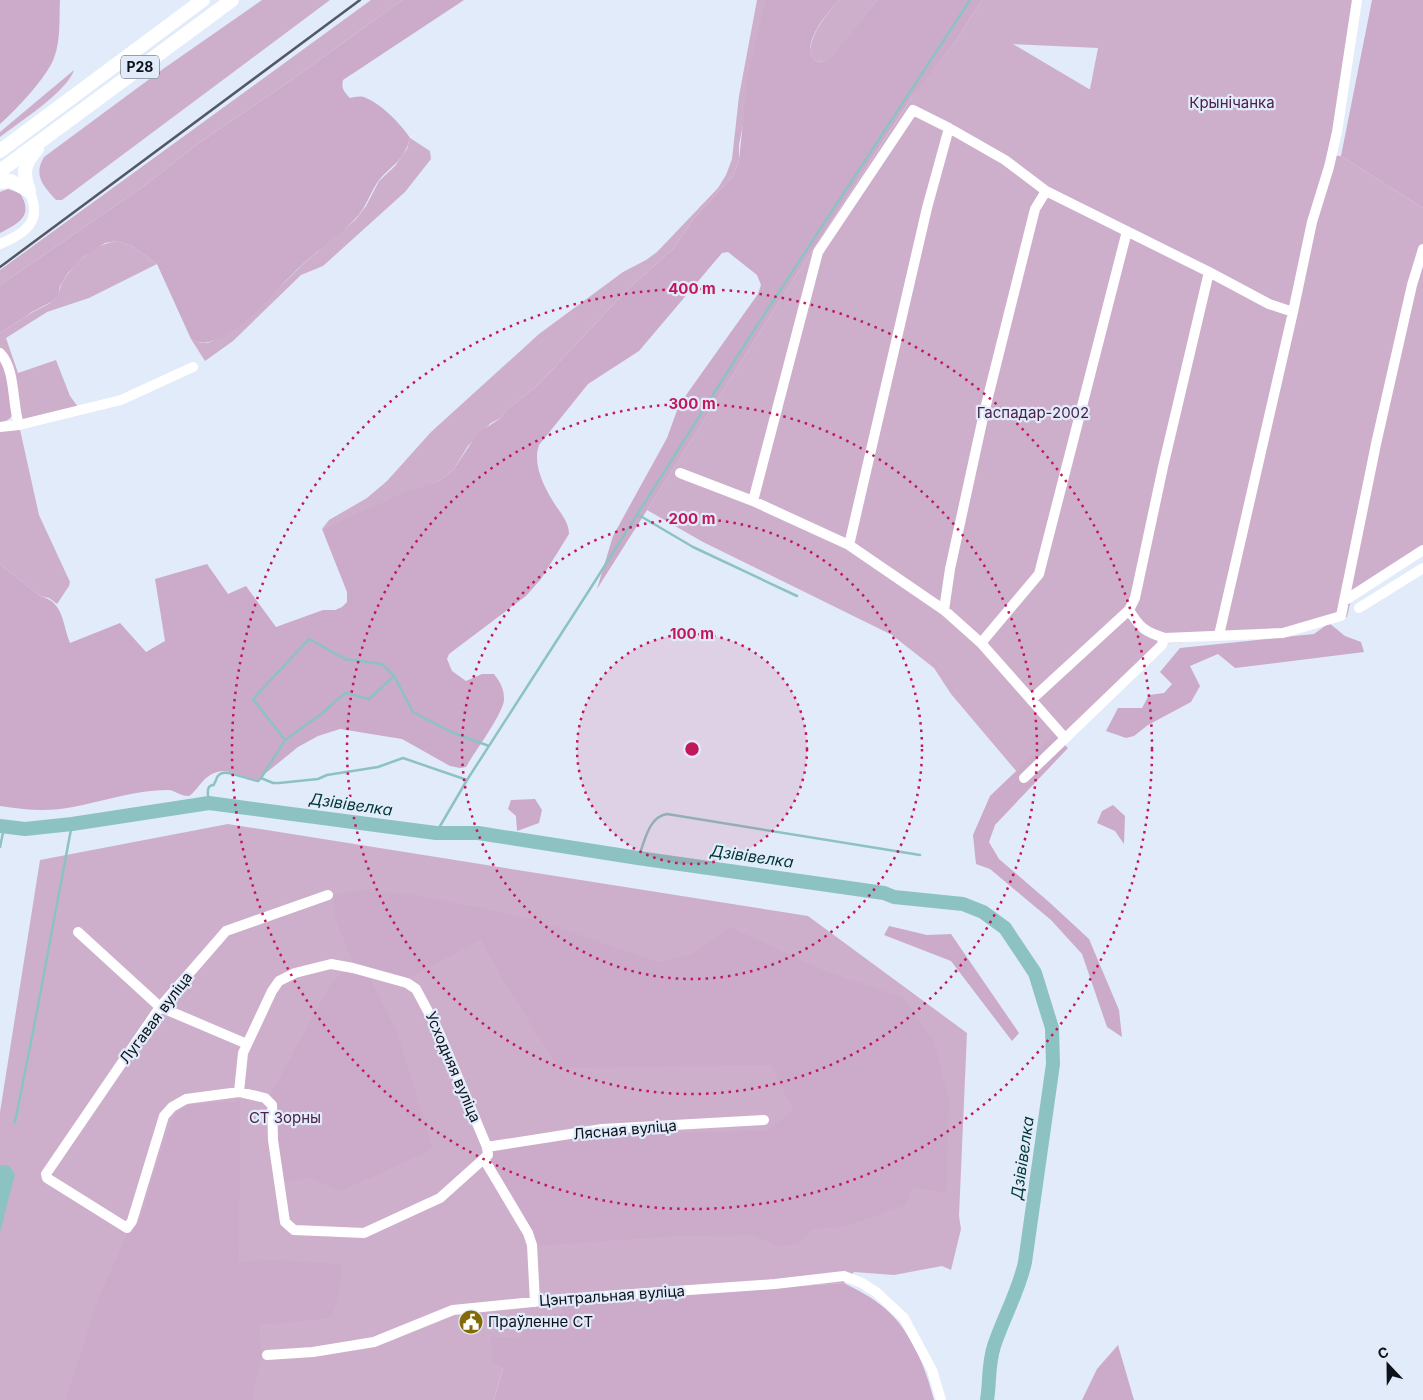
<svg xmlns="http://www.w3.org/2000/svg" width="1423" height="1400" viewBox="0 0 1423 1400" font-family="Inter,sans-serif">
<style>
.green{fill:#ceafcb;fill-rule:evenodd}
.forest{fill:#ccaac9}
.water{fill:#8cc3c2}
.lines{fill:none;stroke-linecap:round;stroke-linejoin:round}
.stream{stroke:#8cc3c2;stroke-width:2.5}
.river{stroke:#8cc3c2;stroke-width:14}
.minor{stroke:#fff;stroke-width:10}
.highway{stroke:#fff;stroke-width:14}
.rail{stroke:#535964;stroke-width:2.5}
.ring{fill:none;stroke:#c2185b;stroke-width:2.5;stroke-dasharray:2.5 5}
.labels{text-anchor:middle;stroke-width:4.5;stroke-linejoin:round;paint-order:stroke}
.shield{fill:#e2ebfa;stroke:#4d535e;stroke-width:1}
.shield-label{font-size:14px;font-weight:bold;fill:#0d121b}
.park-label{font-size:15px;fill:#4b2149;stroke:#e2ebfa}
.street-label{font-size:15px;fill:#0d121b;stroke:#e2ebfa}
.poi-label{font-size:15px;fill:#0d121b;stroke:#e2ebfa;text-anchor:start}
.water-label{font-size:16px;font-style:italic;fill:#003837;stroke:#e2ebfa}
.centre{fill:#c2185b;stroke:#e2ebfa;stroke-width:2.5}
.ring-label{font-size:15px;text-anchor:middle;font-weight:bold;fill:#c2185b;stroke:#e2ebfa;stroke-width:4.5;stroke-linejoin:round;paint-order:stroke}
</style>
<rect width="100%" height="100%" fill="#e2ebfa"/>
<!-- green -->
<path class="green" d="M262 0H330L62 200H56C43 186 33 175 44 157L163 69Z
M371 0H402L300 74 196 145 144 186 0 285V270Z
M757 0H766V7L739 145V160L733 176 695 217 673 249 626 291 537 386 506 410 501 418 491 423 468 446 453 470 439 481 322 529 329 520 367 498 387 481 431 432 539 334 623 272 646 260 657 252 718 188 726 175 732 159 739 96Z
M839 0H877L832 58 825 62 816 61 810 54C810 34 826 15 839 0Z
M982 0H1353L1329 155 1341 156 1423 208V554L1351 600 1347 617 1288 635 1157 644 1065 733 1017 772 951 694 934 668 892 635 703 542 647 510 779 302 918 88 955 42ZM1013 44 1098 48 1090 89H1089Z
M74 70C68 91 18 123 0 137V132Z
M410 138 430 151 431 159 405 192 323 266 301 275 233 341 205 361 191 339 201 343H208L220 337 259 308 301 266 355 220 366 206 379 181 395 166 407 149Z
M116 241 132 246 157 264 89 298 47 312 6 338 18 373 56 360 70 396 81 411 19 423 0 348V333C11 326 22 318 33 312 40 308 48 305 54 300 59 296 59 289 62 283 74 263 92 245 116 241Z
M19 425 39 515 70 582 69 586 57 604 49 598 40 596 0 564V427Z
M228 824 808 916 967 1033 959 1216 961 1229 951 1270 942 1266 894 1275 854 1272 844 1283 563 1302V1313L521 1338 503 1368 494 1400H0V1112L40 860Z"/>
<!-- forest -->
<path class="forest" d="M0 0H60C59 19 61 40 54 58 47 77 16 110 0 124Z
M402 0H464L343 80C341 88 344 92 350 98 355 97 361 95 366 98 381 104 401 124 410 138 404 161 393 164 379 180 370 192 367 207 355 219 339 236 320 249 303 264 273 291 249 329 209 342 202 344 198 342 191 339L157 264 132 246 116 241 105 243 83 257 68 273 60 286 58 296 53 301 32 312 0 333V285L144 186 196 145 300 74Z
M766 0H839C826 15 809 34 810 54L816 61 825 62 832 57 877 0H982L955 42 912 97 779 302 597 589 613 536 667 438 679 405 758 294 761 285 757 275 728 252 722 253 639 351 588 384 539 445C532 465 545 489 556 506 562 515 569 523 569 534L541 579 526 596 449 654 447 659 452 671 466 681 482 674H494C500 682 504 688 504 699 505 711 474 753 466 767L460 768 450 766 402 739 340 729 318 736 298 747 256 781C236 774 220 763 203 781 198 786 195 792 189 796 178 796 176 790 168 790 135 790 105 801 73 807 49 812 24 810 0 806V564L40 596C64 602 62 623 70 643L120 623 146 652 165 641 155 579 207 564 228 594 246 586 276 627 323 610H335L342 607 347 602V592L322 529 406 492 439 481 453 470 478 433 501 418 506 410 537 386 626 291 673 249 695 217 733 176 739 160 748 74Z
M1372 0H1423V208L1341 156Z
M8 189 20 193C34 216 19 223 0 233V192Z
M0 358C5 369 16 402 13 414 11 419 5 422 0 422Z
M1329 623 1345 636 1361 642 1364 652 1235 668 1218 654 1190 666 1200 686 1191 702 1148 725 1134 736 1126 738 1106 731 1118 708H1142L1149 695 1164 693 1172 684 1160 672 1180 648 1314 634Z
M1054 735 1068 748 995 825 989 842 999 859 1049 902 1089 939 1119 1010 1122 1037 1107 1027 1082 954 1051 920 990 869 976 864 973 835 990 796Z
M535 799 542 810 539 823 517 831 516 816 508 809 511 800Z
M1113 805 1125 816 1124 844 1115 831 1097 823 1102 811Z
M370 889 424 897 477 907 541 922 658 962 692 954 730 927 823 970 903 998 934 1041 949 1101 946 1193 912 1187 906 1205 843 1227 813 1229 797 1244 776 1246 752 1235 677 1236 535 1246 532 1230 494 1169 488 1155 491 1149 604 1134 767 1131 793 1110 771 1065 559 1068 507 987 481 940 408 978 355 967 335 918 334 895Z
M889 926 927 935 951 934 1019 1033 1012 1041 951 961 884 935Z
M343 972 370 978 397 1032 433 1149 341 1191 310 1178 282 1182 276 1141 275 1103 270 1096 330 985Z
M240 1101 239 1262 272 1260 341 1264C341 1283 340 1301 330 1318L260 1325 261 1358 252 1400H66L97 1301 129 1230 140 1219 170 1124 176 1113 189 1105Z
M844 1283C855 1289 868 1295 878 1303 909 1325 925 1365 934 1400H494L503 1368 493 1364 491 1337 521 1338 527 1318 562 1313V1302Z
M1118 1345 1134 1400H1082L1097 1369Z"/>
<!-- water -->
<path class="water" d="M0 1165 9 1166 15 1174 0 1233Z"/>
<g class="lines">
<!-- stream -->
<path class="stream" d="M637 514 693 547 797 596
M285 740 320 715 345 693 369 699 394 676
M261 778 285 740 253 699 309 639 345 659 382 664 394 676 413 712 451 732 489 746
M209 803C209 798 206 792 209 787 215 782 212 789 215 782 217 779 216 777 219 775 225 768 248 780 258 781L261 778 273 783H279L318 779 327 775 378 767 403 758 467 780
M436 833 467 780 590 589 747 341 970 0
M0 847 4 828
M638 858C645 842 648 817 667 814L920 855
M15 1122 33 1032 72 824"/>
<!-- river -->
<path class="river" d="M0 826 25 829 72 824 209 803 436 833H478L638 858 884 893 894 897 963 904 983 912 1005 928 1035 973 1052 1028 1053 1064 1025 1262C1019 1291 1003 1318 994 1346 988 1364 990 1382 987 1400"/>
<!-- minor -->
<path class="minor" d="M0 244C27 233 43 220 29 191
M1293 312 1312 222 1329 167 1337 132 1357 0
M0 353C16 369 12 405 19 425
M0 427 19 425 121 400 193 367
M680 473 753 501 849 545 944 610 981 643 1065 738
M753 501 818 252 913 110 949 128 1005 160 1046 191 1209 272 1269 304 1293 312 1219 635
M849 545 927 208 949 128
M1344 601 1423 550
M1359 608 1423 568
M944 610 950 569 984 413 1035 209 1046 191
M1129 610C1140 628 1145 632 1165 638L1283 633 1341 616 1376 444 1412 285 1423 249
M981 643 1039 574 1127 231
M1031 700 1129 610 1135 598 1163 467 1209 272
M1024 778 1161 646 1165 638
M78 932 160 1007 247 1044
M239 1092 243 1053 272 991 279 981 295 973 331 964 353 968 407 983 416 989 438 1030 487 1147 488 1155 440 1198 364 1233 294 1230 285 1222 273 1140 272 1105 265 1098 239 1092 186 1099 172 1107 164 1116 132 1221 127 1228 47 1178 46 1174 160 1007 226 931 328 895
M487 1147 602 1129 764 1120
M484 1159 528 1233 532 1245 535 1302
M267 1355 313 1352 374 1342 453 1310 562 1299 775 1284 844 1276 862 1283 876 1292 904 1318 932 1370 941 1400"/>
<!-- highway -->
<path class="highway" d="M0 151 203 0
M0 171 232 0
M0 182 11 181 29 191
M29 191C22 171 24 164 37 149"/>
<!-- rail -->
<path class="rail" d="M0 267 360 0"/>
</g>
<!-- distance rings -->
<circle cx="692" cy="749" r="115" fill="#c2185b" fill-opacity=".12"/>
<g class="ring">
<circle cx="692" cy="749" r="115"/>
<circle cx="692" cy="749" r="230"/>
<circle cx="692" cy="749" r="345"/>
<circle cx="692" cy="749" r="460"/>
</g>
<!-- icons -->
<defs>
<symbol id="civic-disc" viewBox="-11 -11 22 22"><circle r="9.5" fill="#836a04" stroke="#e2ebfa"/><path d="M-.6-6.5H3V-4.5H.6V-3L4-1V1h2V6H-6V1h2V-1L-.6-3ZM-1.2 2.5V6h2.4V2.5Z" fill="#fff"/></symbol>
</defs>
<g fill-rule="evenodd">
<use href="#civic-disc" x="457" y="1308" width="28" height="28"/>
</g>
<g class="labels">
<!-- shield labels -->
<rect class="shield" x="121" y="55.5" width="38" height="23" rx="4"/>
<g class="shield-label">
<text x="140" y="72">Р28</text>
</g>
<!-- park labels -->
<g class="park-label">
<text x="1232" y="108">Крынічанка</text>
<text x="1033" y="418">Гаспадар-2002</text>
<text x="285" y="1123">СТ Зорны</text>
</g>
<!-- street labels -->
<g class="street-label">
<text transform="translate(156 1018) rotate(-53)" y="5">Лугавая вуліца</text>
<text transform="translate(453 1067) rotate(67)" y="5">Усходняя вуліца</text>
<text transform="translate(625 1130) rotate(-5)" y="5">Лясная вуліца</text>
<text transform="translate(612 1296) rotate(-4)" y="5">Цэнтральная вуліца</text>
</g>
<!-- poi labels -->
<g class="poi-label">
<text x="488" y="1327">Праўленне СТ</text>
</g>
<!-- water labels -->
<g class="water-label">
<text transform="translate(351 804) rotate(8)" y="6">Дзівівелка</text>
<text transform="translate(752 856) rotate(8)" y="6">Дзівівелка</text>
<text transform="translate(1022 1158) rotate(-82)" y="6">Дзівівелка</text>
</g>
</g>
<circle cx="692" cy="749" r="8" class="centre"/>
<g class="ring-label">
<text x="692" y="294">400 m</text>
<text x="692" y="409">300 m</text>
<text x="692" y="524">200 m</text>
<text x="692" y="639">100 m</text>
</g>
<!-- north arrow -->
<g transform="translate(1388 1365) rotate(338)" stroke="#e2ebfa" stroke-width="4" paint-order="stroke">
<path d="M0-4L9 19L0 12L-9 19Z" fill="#0d121b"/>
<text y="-8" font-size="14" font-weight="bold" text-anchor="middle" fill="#0d121b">С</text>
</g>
</svg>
